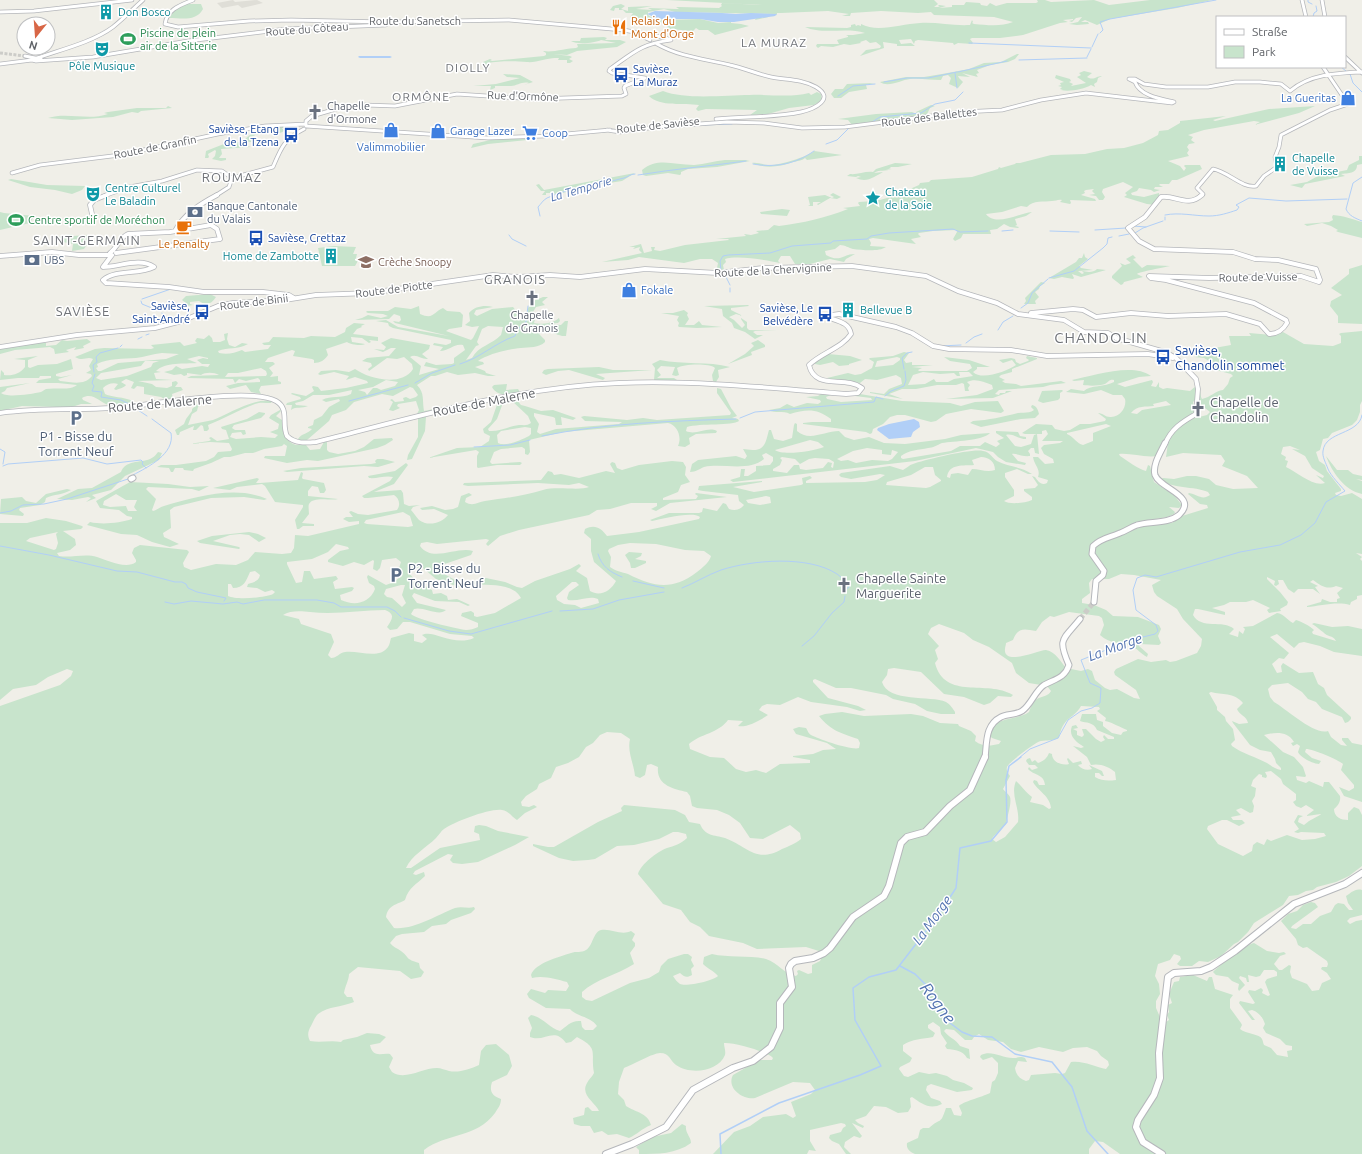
<svg xmlns="http://www.w3.org/2000/svg" width="1362" height="1154" viewBox="0 0 1362 1154" font-family="Ubuntu,sans-serif">
<style>
.education{fill:#dfded7}
.green{fill:#c8e4cc;fill-rule:evenodd}
.water{fill:#b1cff7}
.lines{fill:none;stroke-linecap:round;stroke-linejoin:round}
.stream-far1{stroke:#b1cff7;stroke-width:1}
.stream{stroke:#b1cff7;stroke-width:1.5}
.river{fill:#b1cff7;fill-rule:evenodd}
.tertiary-tunnel-far1{stroke:#ccccc8;stroke-width:3;stroke-dasharray:3 1.5;stroke-linecap:butt}
.tertiary-tunnel{stroke:#ccccc8;stroke-width:5;stroke-dasharray:5 2.5;stroke-linecap:butt}
.tertiary-far3-casing{stroke:#b5b7bb;stroke-width:4.5}
.tertiary-far2-casing{stroke:#b5b7bb;stroke-width:5.5}
.tertiary-far1-casing{stroke:#b5b7bb;stroke-width:7}
.tertiary-casing{stroke:#b5b7bb;stroke-width:8}
.tertiary-far3{stroke:#fff;stroke-width:3}
.tertiary-far2{stroke:#fff;stroke-width:4}
.tertiary-far1{stroke:#fff;stroke-width:5}
.tertiary{stroke:#fff;stroke-width:6}
.labels{text-anchor:middle;stroke-width:3;stroke-linejoin:round;paint-order:stroke}
.far-culture-label{font-size:11px;fill:#0d838f;stroke:#fff;text-anchor:start}
.far-street-label{font-size:11px;fill:#5f6267;stroke:#fff}
.far-food-label{font-size:11px;fill:#c56008;stroke:#fff;text-anchor:start}
.far-leisure-label{font-size:11px;fill:#27864d;stroke:#fff;text-anchor:start}
.far-transit-label{font-size:11px;fill:#164399;stroke:#fff;text-anchor:end}
.far-shop-label{font-size:11px;fill:#366cbe;stroke:#fff;text-anchor:start}
.far-worship-label{font-size:11px;fill:#5b616d;stroke:#fff;text-anchor:start}
.far-service-label{font-size:11px;fill:#4e5e75;stroke:#fff;text-anchor:start}
.far-education-label{font-size:11px;fill:#785e54;stroke:#fff;text-anchor:start}
.far-neighbourhood-label{font-size:12px;letter-spacing:1px;fill:#707378;stroke:#fff}
.far-water-label{font-size:12px;font-style:italic;fill:#5273b1;stroke:#fff}
.far-quarter-label{font-size:13px;letter-spacing:1px;fill:#707378;stroke:#fff}
.transit-label{font-size:13px;fill:#164399;stroke:#fff;text-anchor:start}
.street-label{font-size:13px;fill:#5f6267;stroke:#fff}
.worship-label{font-size:13px;fill:#5b616d;stroke:#fff;text-anchor:start}
.service-label{font-size:13px;fill:#4e5e75;stroke:#fff}
.water-label{font-size:14px;font-style:italic;fill:#5273b1;stroke:#fff}
.quarter-label{font-size:15px;letter-spacing:1px;fill:#707378;stroke:#fff}
.near-water-label{font-size:17px;font-style:italic;fill:#5273b1;stroke:#fff}
</style>
<rect width="100%" height="100%" fill="#f0efe8"/>
<!-- education -->
<path class="education" d="M233 0 235 2 257 0 263 3 242 8 238 5 222 8 217 3Z"/>
<!-- green -->
<path class="green" d="M667 0H944H934L938 4 934 7H940L938 6 939 5 946 6 939 8 952 7V5H964L966 2 980 3 981 5 987 6 990 3 996 6 1007 3H1036L1038 2 1037 0H1045L1051 2 1094 0 1109 5 1150 0H1212L1177 8 1110 19 1097 25 1085 20 1081 22H1088L1089 24 1077 25 1069 24 1078 22 1082 17 1076 18 1072 22 1069 21 1073 20V19L1063 20 1068 22 1060 23 1023 35 1000 38H972L970 39 973 43 972 44 958 43 954 45 953 43 918 40 915 41 914 44 911 39 899 40 901 44 911 43 915 46H897V44L883 42 884 48 860 56 866 50 880 48 881 46 876 42 870 43 866 40 860 42 861 43 850 45 844 44 833 47 821 46 818 48 816 46 817 44H839L837 40 848 37V36L846 35H853L865 33C847 27 822 35 805 27L847 28 851 27V25L855 24 856 26 858 25 861 26V24C877 33 901 24 920 23 937 22 953 26 970 25L972 20 973 22 972 23 974 24C987 25 1001 27 1013 22L994 17 934 15 931 12 918 13 881 11 851 13 850 16H842L849 14 828 11 781 13H777V15L755 20 756 18 775 16 777 14 675 12 664 9 648 12V15L654 19 666 20 700 19 718 23 731 22V23L741 24 749 26 715 35 708 30H699L696 28 693 31 669 29 667 28 668 24 663 23 631 18 630 17 633 13H626L623 10H619V8H615L614 11 610 10 613 6 621 4 625 6 621 9 628 11V7L652 6 636 9 652 10 648 8H649L677 9H679L676 7H679L719 8 722 6 721 5 722 3 762 5Z
M184 4H201L203 9C196 22 181 18 169 18L176 8Z
M604 37 607 38 605 40H620L626 42 617 47 577 51 567 55 553 54 570 56 572 57 569 59 573 61 570 63H567V60H558L559 58H555C547 58 536 63 527 62 515 61 500 61 487 63L489 65 483 66V62L490 59 492 60 490 61H492L544 56 546 55V53L543 51H544C551 53 568 48 576 48L578 47 577 44 616 43 601 40C595 43 577 45 571 41H580L581 38Z
M1017 54H1019L1015 59 1008 62 990 65 977 70 979 73 976 74 978 77 962 73 970 77 958 76 959 78 963 82 958 88 949 84 951 78 948 75 943 76 941 80C931 80 920 78 910 79 901 80 888 88 880 82L906 77H924L942 74 969 69 984 63 1001 62Z
M1084 71 1092 73 1087 77C1094 81 1096 76 1102 76L1098 78 1097 82 1094 84 1095 87 1091 85C1084 89 1070 92 1061 90H1063L1060 89 1062 87 1058 86 1061 85 1060 83 1064 82 1055 78 1056 75 1070 79 1071 81 1069 82 1073 84 1071 86 1086 83 1077 77 1081 75 1079 73Z
M503 74 520 75 533 82 524 85 529 83C522 81 517 86 511 86 505 86 501 86 495 86V88L490 90 491 86H473L496 84 520 78 507 77Z
M874 83 866 85 867 89 849 92 841 98H834L831 94 835 89H843L847 84Z
M663 91C686 100 726 95 750 95 769 94 790 98 809 93L811 95 817 92 821 94 822 100 814 105 789 108 768 114 750 115 757 110 706 109 698 111 696 109 699 105C684 103 660 107 649 96Z
M931 105 935 106 930 108 927 114 931 117 885 120 886 121 884 122H868L852 125 848 120 838 119 876 114 912 112 917 114 916 112Z
M168 106 172 108 141 111 138 113 132 112 113 117 72 120 48 118C67 112 89 121 108 114L104 113 108 112 137 108H166Z
M1315 106 1299 113 1254 125 1260 122 1254 121 1204 130 1188 135 1193 137 1191 140 1195 143 1189 144 1187 147 1189 150 1187 153 1189 156 1168 161 1180 166 1184 171 1186 168 1184 166 1185 165H1200L1202 169 1177 180H1172L1169 184H1160L1159 185 1163 187H1155L1154 189 1160 190 1154 192 1151 190 1139 188 1137 191 1131 193 1132 195 1144 197 1159 193V195L1163 196 1157 198 1155 205 1147 204 1124 197 1127 195 1125 193 1133 187 1123 182 1103 189 1102 192 1105 197 1103 200H1099L1096 196 1089 195 1095 194 1092 191 1094 189 1086 190 1084 191 1085 193 1081 195 1095 199 1096 201 1070 200 1071 203 1070 204 1060 202 1062 200C1058 199 1056 201 1052 201 1044 202 1033 200 1027 207L1021 206 1002 212 986 214C995 227 1020 213 1032 212L1026 216 1015 219 1017 225 1015 226 1019 227 1018 228 1010 227 1004 224 997 229 990 230 991 234H963L961 238 955 241 953 239 957 232 956 230 933 231 919 233 918 234 921 237 911 239 916 244 873 238 869 239 871 243 870 246 886 247C879 252 862 250 853 249 849 248 845 245 840 245L835 249 825 251 826 255C840 263 843 254 855 254L846 259 844 262 830 259 810 264H795L790 256H781L778 261 780 263C766 260 738 255 725 259L726 262 723 265 724 270 722 271 717 268 718 263 712 259H700L684 263 639 257 628 260 602 262 642 253 639 250 640 247 633 249 635 247H629L641 244 644 253 652 251 651 247H655L654 250 660 251 685 245 729 240 728 239H716L746 236 744 234 751 235 759 233 756 231 768 230 774 225 779 226C803 223 825 218 848 209L843 208 860 206 858 203 859 202 874 201 871 199 880 200 901 194 902 191 908 193 910 189 919 185 920 183 929 182 931 180 972 177 998 169 999 167 1001 168 1015 164 1016 163H1020L1051 155 1085 154 1107 149 1124 148 1143 143 1158 135 1159 131 1168 130 1180 123V121L1226 116 1213 120 1215 121 1269 109Z
M294 126 293 128H282L284 131C275 137 271 131 265 132 260 133 254 135 250 138H253L251 142H245L247 146 251 147 221 149 222 154 219 158H226V160L221 161 212 159 215 156 216 151 215 150 208 154 209 157 208 158H205L206 151 229 142H242C259 125 270 125 294 126Z
M525 138 527 140 488 144 471 148 473 144 495 139Z
M814 151 842 155 807 160 805 158C802 161 797 161 793 162 779 167 766 169 752 163 757 162 764 165 770 165 780 165 807 157 814 151Z
M1359 156H1362V164L1357 165C1357 174 1348 173 1341 174L1345 176 1305 184 1302 188 1290 185 1307 182 1318 176 1336 175 1338 173 1337 172 1347 170 1349 165 1359 160Z
M725 160H745L750 161 717 167 688 169 681 172V174L680 175 668 173 646 176 643 175 642 170C658 157 673 165 694 165 705 164 715 161 725 160Z
M895 163 912 164 898 167H890L891 168 886 170 892 169C885 172 880 169 874 173L883 172C874 177 867 183 856 178L861 177 858 176 856 177 847 176 850 174C857 175 865 171 873 172L876 169Z
M635 173 622 181 583 187 556 195 554 193H546V195H542L545 191H541L536 185 539 184 544 190Z
M11 179 47 185 85 186 82 190 72 194 55 190 30 187 8 180Z
M833 193 841 197 837 199 830 198 818 205 817 204 821 202H813V206H808L810 205 808 197 825 195 832 198 834 197 830 195Z
M782 209 790 210 787 216 761 214 760 212Z
M0 212 4 213 34 216 30 223 0 230Z
M1333 215C1344 216 1352 219 1362 222V238L1338 232 1336 231 1338 230 1331 226 1322 223 1307 226 1304 224 1329 222 1333 220 1332 217Z
M72 234 73 236 89 235V242L84 249 72 251 73 244 58 241 57 237Z
M334 246 356 247 353 254H357L356 258 359 259 355 266H322L318 248Z
M1084 253 1085 257 1088 259 1079 266 1081 268 1093 270 1078 271 1082 274 1084 273 1082 271C1087 272 1093 273 1097 269L1106 270 1081 277 1072 274 1074 278 1073 279 1062 277 1054 279 1049 278 1076 262 1079 258H1082Z
M1133 255 1136 258 1133 259 1142 268 1147 265 1170 266C1165 267 1139 272 1137 274L1143 277 1124 282 1123 284 1121 285 1112 278V276L1122 266 1120 263 1125 265 1131 263 1126 259Z
M1362 265V324L1338 323V316L1330 306 1331 301 1342 295 1331 288 1349 274V269Z
M1041 282 1045 283 1040 286 1039 289 1035 292 1039 297 1035 301 1036 304H1024L1026 301 1025 298Z
M210 294 216 297C211 305 206 306 199 301L190 302V304L193 305C188 306 184 306 180 304L186 303 182 300 186 296Z
M543 297H548L542 302 545 305 536 307 533 312 534 316 542 317 535 319 534 323C541 325 554 323 559 318L560 321 558 323 547 324 561 325 565 321H568L566 336C556 337 550 327 539 334L545 340V342C539 348 529 347 521 348 508 349 488 354 478 361L483 362 484 364 475 367 485 371 486 373 496 376H488L475 373 458 375 447 372 435 376H431L417 385C425 393 422 401 424 411L465 403 422 414H417L419 410 416 401 398 404 397 406 400 408 393 411 389 410 393 402 390 400 392 399 395 402 404 401 403 398 406 397 410 399 416 397 418 395 413 388 410 387 393 396 382 394 354 402 346 410 332 415 329 421 307 440 303 441 292 438 298 439C302 433 308 434 312 429L308 428V427L313 425 314 420 322 416 329 407 340 401 339 399 326 402 322 400C331 395 341 399 351 394L352 390 329 395H313L303 401 295 403 296 405 308 406C302 409 296 406 291 410L292 405H286L287 403 301 399 300 397 291 394 292 393 306 396 314 391 312 387 313 386 318 387 321 391 346 388 368 383 367 381 355 377 346 380 349 376 334 372 320 375 318 374 321 371 336 370 349 372 355 369C369 379 402 387 413 369L412 364 404 357 397 359 387 358 369 371 368 369 372 366 371 363 362 361 367 358 389 356 396 348H391L383 352 374 349 384 350 386 347 381 343 391 338 430 345 429 349 422 354 428 359C422 360 416 353 410 357L421 366 419 375 439 369 424 366 426 362 436 365 452 364 454 363V358L465 350 463 345C454 343 449 351 440 351L443 347 433 345 434 343 446 345 451 343V340L393 328 389 326 388 323 376 321 386 320 398 327 449 336 395 323 393 321 399 322 401 320 400 316 394 314 389 319 355 320 362 318 368 315 381 318 388 316 383 314 368 313 366 312 367 311H388L395 307 411 309 419 306 420 314C434 320 433 312 443 308L447 311 460 312 463 315 462 327 449 329 446 331 471 340 473 338 479 326 472 327 465 325 470 321 469 313C475 306 485 305 493 307L476 310 474 314 477 316 492 309 513 307 518 313 517 316 521 317 525 315 531 302ZM488 326 503 327 501 335C493 344 478 346 472 358L466 360 476 346 479 345 477 342 482 329ZM386 380 398 382 395 386 381 390 377 388H373L367 395 365 392 358 390 373 387Z
M748 305 749 306 731 308V310L743 316 736 314 729 317 734 320 742 328 745 325 741 319V318L747 322V328L749 330 777 331H755L753 332 757 335H763L755 339 745 332 734 328 732 323 723 316 722 309 704 306Z
M684 310 688 313 687 315 689 319 685 325H694L699 321 702 325 722 327 697 328 679 327 678 326 679 323 677 320 679 316 661 313H673Z
M354 323 365 324 361 326 362 327 357 329 353 334 378 337V341L369 340 371 342 369 343 362 338 351 337 352 342 365 344C362 346 351 345 347 342L326 349 328 355C325 360 320 363 314 363V360L312 359 293 356 295 351 292 350 268 358 265 362H273L275 364 269 368 273 373 270 377 278 376V381L281 382V384L261 386 259 390 261 394 251 392 246 385 230 389 226 386 238 383 260 382V380L258 378 246 381 239 379 235 383 233 379 187 378 191 376 219 375C214 372 205 372 201 375L187 373V375L184 376 181 374 174 375 164 372 172 370 176 366 182 369 202 366 208 367 210 364H202L197 360 203 358 208 359V358L199 356 187 359 197 363C185 364 165 362 156 371L161 372 154 373 156 379 173 380 138 381 152 384 156 387 167 388 172 386V382L176 381 178 383 175 387H181L183 390 172 394 173 399 168 401 161 397 144 394V387L137 386 134 389 131 388 134 382 126 379 121 382 126 385C125 387 119 389 116 390L114 389 118 384C113 382 107 384 103 388L105 394C110 397 125 397 133 401L130 405C123 405 115 407 108 405 99 402 93 392 82 398L83 400 92 404H81L72 407H58L22 406 0 411V387L30 383 7 388 5 391 1 393C6 398 32 394 41 392 43 391 44 390 46 389 55 387 70 391 77 385L58 383H36L39 380 51 378V376H40L39 378H18L0 380 1 370 4 373V375C12 376 20 374 25 367V360L14 359 38 356 28 360V367L30 368 38 365 57 364 71 359 73 369 56 374V376L61 377 72 375 58 379 60 381C72 382 84 386 92 376L91 374 86 373 91 370 89 366 93 359C86 356 84 362 75 357L95 349 104 348 151 349 154 348 151 345 180 342 184 346 197 343 195 341 197 338 204 339 209 335 212 338 213 342H220L225 340 224 334 228 333 227 339 229 345 235 347 242 343 248 344C238 350 228 347 218 351L219 353C228 355 234 353 242 350L245 352 268 349 271 345H264L262 343 269 342 273 337 304 338 311 336 335 337 345 332 346 328ZM162 353 179 354 166 359 118 363 101 371H98L96 368 98 367 97 364C109 358 123 359 136 358 144 357 153 354 162 353ZM145 361H159L153 363 151 367 127 376 101 380 96 378 101 373 141 366ZM261 368 266 371 267 374 266 376 225 377 228 373H238Z
M1362 331V401L1360 405V412L1357 420 1352 425 1332 433 1328 438 1323 439 1320 450 1316 452 1319 461 1325 465 1327 471 1341 489V491L1335 493 1336 495 1341 496 1352 493 1362 499V554L1356 553 1362 557 1360 559 1362 561V595L1357 596V599L1351 602 1350 605C1337 601 1320 606 1307 607V606L1321 602 1322 599 1330 602H1337V599L1340 598 1337 593 1343 588 1336 586C1327 590 1321 586 1313 580L1310 582 1318 586 1315 587 1320 594 1313 589H1298L1294 593 1288 589 1283 580H1278L1279 584 1276 586 1274 585 1275 581 1267 577V579L1280 592 1288 602 1287 605 1280 609 1281 611 1269 613 1267 610 1270 608 1253 600 1246 602H1230L1224 605 1212 608 1225 612V615L1198 609H1195L1193 615C1201 630 1223 619 1234 629L1229 634 1238 637 1239 631 1243 634 1245 629 1243 627 1253 626 1277 613C1284 614 1287 620 1293 623L1296 620C1302 622 1310 626 1314 630L1312 632 1313 634 1336 641C1333 635 1327 637 1323 632 1319 629 1317 627 1312 624L1314 623 1332 627 1348 626 1362 629V656L1334 652 1320 646 1304 642 1299 643 1294 648 1277 634 1270 637 1289 653 1284 659 1279 658 1272 664 1277 673 1282 672 1281 666 1283 663 1299 673 1313 672 1318 684 1324 688 1327 695 1351 717V719L1348 722 1345 723 1342 717 1322 709 1316 702 1308 699 1302 692 1288 683 1272 685 1268 689 1270 697 1274 702C1285 708 1315 736 1328 731L1331 737 1341 745 1347 746 1342 740V738H1348L1352 743 1362 745V802L1344 796 1339 787 1349 791 1354 788V785L1341 770 1343 764C1339 760 1313 749 1306 749L1305 752 1312 758 1321 761 1319 764C1313 764 1300 757 1298 752L1300 746 1297 744 1293 746 1291 743 1294 742C1288 731 1275 732 1264 735L1283 752 1294 757 1303 767 1306 776 1305 777 1296 776 1297 780 1306 783 1309 781 1323 787 1324 782H1329L1340 796C1341 801 1338 806 1334 809 1334 817 1341 820 1348 820V813L1354 807 1359 809 1362 815V866L1349 876 1336 882 1317 887 1313 890 1306 891 1298 895 1289 896 1283 905 1254 923 1248 932 1238 942 1234 944 1221 956 1208 962 1199 961 1192 966H1180L1177 964 1181 959 1180 956 1174 954 1170 960 1158 964 1155 976 1159 984 1160 994 1156 1001V1008L1160 1017 1166 1022 1169 1020 1167 1015 1169 1012 1168 1005 1172 1003 1169 994 1174 982 1179 981 1180 977 1193 975 1207 981 1209 977H1212L1215 989 1233 995 1230 999V1008L1241 1023 1242 1025 1240 1029C1246 1034 1260 1034 1262 1039 1263 1041 1263 1043 1264 1045L1271 1048 1277 1055 1288 1057 1287 1051 1292 1050V1046L1286 1045 1280 1039 1266 1033 1263 1028 1265 1024C1263 1018 1259 1012 1252 1010L1248 1011 1255 1020H1252L1239 1003 1240 1001 1253 1004 1255 1003 1248 992 1249 990 1255 991 1261 988 1263 990 1262 993 1268 996 1270 995 1265 982 1267 979 1277 976V972L1274 970H1264L1260 976 1256 977 1248 975 1249 982H1247L1246 978 1240 976 1239 978 1245 985 1239 991 1238 989 1239 984 1232 981 1228 977 1216 975 1213 972C1220 965 1245 945 1254 943L1267 951 1279 953 1284 952 1286 954 1280 956 1274 964 1279 970H1282L1289 965 1291 966 1290 972 1292 978 1307 984 1312 991 1319 990 1322 983 1331 979 1327 973 1321 969 1322 967H1327L1328 964 1327 961 1307 947 1303 948 1298 945 1296 939 1281 921 1288 914 1297 911 1303 905 1311 902 1315 903 1318 907 1292 926 1291 928 1296 929 1303 924H1311L1320 916 1331 912 1335 905 1338 903 1344 904 1349 910H1353L1348 903 1346 896C1351 893 1355 888 1362 890V915L1350 918 1347 921 1350 924 1356 921 1362 920V1154H1120L1103 1142 1095 1141 1089 1149V1154H915C910 1152 906 1149 907 1143L918 1138 920 1130 923 1128H929C941 1117 940 1126 946 1108H951L954 1115 961 1116 962 1113 959 1106C962 1102 982 1097 990 1093L992 1082 995 1080 998 1073V1063L992 1057 983 1060 980 1057 981 1055C992 1050 1001 1058 1013 1058 1018 1058 1020 1056 1025 1058L1027 1062 1018 1061 1015 1068C1016 1075 1020 1079 1026 1081L1029 1080 1031 1075 1055 1073 1062 1074 1065 1073 1071 1062C1082 1060 1096 1067 1106 1069L1109 1065 1108 1061 1101 1056 1097 1051 1087 1047 1073 1048 1063 1052 1039 1047 1021 1052 1011 1049 1003 1042 988 1040 979 1034 974 1037 972 1040H965L954 1030 946 1029 944 1031C949 1038 956 1039 960 1046L969 1049 970 1059 967 1058C962 1050 956 1050 947 1049L945 1046 947 1043 941 1034 940 1027 933 1022 928 1025V1028L935 1033 933 1037C923 1039 912 1039 903 1045V1051L912 1058 910 1062 900 1067 899 1069 904 1076 908 1077 919 1072 929 1074 936 1073 947 1076 953 1080 964 1083 973 1088 972 1090 957 1092 931 1084 927 1086 926 1090 931 1098 940 1101 942 1104C930 1110 922 1104 912 1097L910 1098 911 1107 908 1112 898 1113 886 1107 874 1106 866 1116 855 1120 858 1123 864 1126 863 1128 852 1123 862 1136 860 1138 854 1136 845 1142 844 1147 851 1154H846L839 1144 832 1141 829 1138 830 1135 841 1132 843 1128 846 1126 845 1124 841 1123 810 1130V1141L816 1151 809 1150 807 1154H713L734 1132 750 1126 763 1117 786 1114 793 1118 796 1116 791 1102 811 1094 815 1090 810 1083 793 1082 755 1098C743 1100 726 1088 733 1075L759 1060H772L773 1058C766 1051 733 1042 724 1043 724 1047 726 1051 725 1055 718 1072 690 1075 676 1065 670 1061 670 1053 660 1053 653 1053 632 1065 624 1068L619 1082 618 1094 624 1100 626 1106C635 1112 648 1113 651 1125 641 1129 638 1134 629 1138L617 1134 608 1135 602 1131 594 1133 590 1126H581L574 1124 573 1118 584 1115 585 1108 588 1107 592 1111H599C595 1102 580 1095 587 1083 589 1079 592 1077 594 1073 590 1052 600 1049 577 1037L571 1042 566 1043C554 1026 544 1043 530 1037V1033L532 1028 528 1018 531 1015C543 1017 549 1028 560 1031 567 1026 571 1020 581 1021L582 1027 585 1030H593L597 1026C590 1016 577 1017 570 1009L546 1008 529 998 527 994 531 989 545 993 548 990 566 991 569 986 567 982C556 979 543 975 532 978L531 975C535 963 559 957 571 953 576 951 581 953 586 950 593 946 593 932 601 930 611 928 621 936 631 931L635 934 632 940 635 943V946L630 953 634 964C617 975 596 979 582 992V997L586 1000 592 1001 630 983 649 978 659 972 661 966 668 959 684 954H688L692 957 691 960 694 966 691 969 692 975C687 978 684 977 680 973L673 976C675 979 677 982 680 984 686 987 713 981 718 976 714 971 708 969 703 964L704 957 712 954C728 958 751 955 766 959 778 963 784 974 796 976L798 974 797 971 799 970 808 974 812 973V965L820 961 821 959 819 951 806 947 757 949 743 943 709 936 700 927 690 922 681 910 663 904 638 874C641 864 657 852 667 848 674 846 681 844 687 838L686 834 678 832H673L659 839 634 845 617 846 595 859 588 860 573 861 559 858 533 846V844L548 847H554L598 822 622 811 621 808 624 805 675 810 685 815 689 822 700 824C705 836 714 835 725 838 747 846 756 864 782 849 789 846 795 844 801 839L800 833 790 825 763 839 750 838 740 823 729 815 717 810 697 808 692 806 690 796 687 792C673 789 656 785 658 767L651 764 647 765 645 775 640 778 635 776C634 764 627 752 630 739L621 733 607 732 600 735 593 743 586 747 579 757 568 763 556 767 551 778 539 784 537 789 526 796 521 802 522 806 529 807 534 805 537 807 525 813 517 820C512 817 509 811 502 810 490 808 454 822 444 829 441 831 439 835 436 838 427 847 411 856 406 868H411L440 848 480 840 479 834 474 832 475 826 479 825 486 826 498 831 529 837 515 845 478 862 462 864 453 863 450 860 453 855 448 854 415 871 413 874 416 875 424 872 425 876C416 885 409 887 405 900 396 905 388 905 386 917L394 928C414 930 437 915 455 908 462 906 468 909 474 907L475 909 471 913 451 920 446 924 432 926 424 932 402 934 396 936 390 943C393 947 397 948 401 951 410 958 405 959 419 963L420 968 424 972 421 977 411 979 400 971 358 967 349 974C349 980 345 986 344 993L347 997H352L354 1002C343 1007 328 1006 318 1014 315 1017 313 1022 311 1026 308 1031 307 1035 310 1041 321 1043 330 1040 341 1042L343 1040 357 1037 367 1033 379 1034 386 1037 380 1043 370 1045C373 1058 380 1053 390 1054L393 1058 389 1067 392 1072C405 1081 422 1068 437 1068 441 1068 445 1070 449 1071 459 1073 470 1069 479 1065L481 1051 486 1045 496 1044 509 1055 512 1066 507 1075 492 1082C489 1091 492 1096 501 1099 501 1105 498 1108 495 1113 477 1138 446 1133 424 1150V1154H0V706L60 685 71 676 73 671 67 669 48 677 36 685 13 689 0 700V523H27L46 518 66 521 82 526 83 527 81 529 63 531 75 539 76 545 70 550 57 553 59 556C72 558 85 553 97 557 107 560 126 570 136 562V560L132 553 134 548 140 545 187 550 189 552 183 563 184 567 191 570 216 564 236 565 248 560 255 552 282 554 291 553 294 548 295 535 308 536 359 524V521L349 522 343 519 346 517H353L349 512 351 511 358 514 368 515 397 510C401 505 399 498 394 495L368 498H364L362 496 390 481 393 477C385 475 377 479 369 478L368 476 395 471 406 463 408 465 394 484 374 492 401 490 403 493 404 504 409 506 420 505 413 507 411 510C414 513 416 517 419 520 428 527 442 523 448 515L434 509 422 510 420 508 432 506 445 510 453 509 458 507 461 496 469 493 472 495 466 498 465 502C473 507 478 502 485 501 506 498 523 496 543 490 556 486 580 491 589 487L579 483 569 485 538 483 468 486 463 485 464 483 541 480 548 471 552 472 554 475 561 474 579 478 606 471 615 473 610 464 612 462 615 463 617 468 622 470 639 465 672 461 683 462 686 467 685 475 690 482 681 485 678 492 663 498V500L696 499 698 496 695 494 696 493 727 497 670 503 656 511 651 509 657 506V503H631L610 509 597 510 589 515 519 530 500 536 488 546 486 544 489 540 486 539 437 544 427 542 421 543 420 546C432 563 457 546 473 551L471 555 433 568 457 581 469 584 459 587 436 579 423 568H412L409 573 415 580 432 590 433 594 441 593 447 596 448 600 457 599 470 605 468 606 459 602 435 601 414 593 412 596 417 603 446 610C439 617 423 606 414 609L411 614C415 619 457 629 466 630 470 630 474 629 478 627V623L461 616 462 613 471 611 474 613V616L477 617 495 613 521 598C513 582 487 586 473 584V582L486 578 505 582 517 587 522 588 535 581 570 569 579 564 581 566 576 571 587 578 590 591C600 597 611 591 616 581L594 562 591 551V539L584 533 585 529C595 524 601 528 607 536L639 532 699 519 700 517C692 511 663 519 652 521L650 520 669 513H699L702 512 703 508 717 511 723 503 726 504 729 509C735 511 740 510 744 505L739 501 738 495 703 491 698 490 699 486 762 481V482L733 487 754 492 801 485 803 484 802 478 810 476 812 478 806 481V483L865 482 877 480 885 475 880 474 851 479 841 477 839 475 841 473 890 466 903 470C907 468 909 465 913 464 924 460 973 448 983 451 990 452 992 458 997 461 1008 467 1020 466 1032 474H1028L1017 469 1005 473V477L1014 490V496L1004 501C1010 505 1025 503 1032 500V497L1024 491V489L1035 488 1038 485 1032 476 1035 477C1038 481 1041 486 1047 483L1048 480 1038 477C1041 469 1034 465 1033 457H1038L1045 464 1054 463 1053 459 1044 454 1041 448 1044 445 1060 443 1063 441H1042L1048 434 1046 430 1042 431V434H1037L1039 454 1035 453 1034 448H1031L1028 451 1030 454V456C1022 457 1016 453 1012 454L1018 461 1026 463 1025 465 1006 462 998 457 993 452 976 448 915 461 733 482 730 480 740 477 741 469H745L744 476H748L756 471V466L770 465 773 461V457L766 453 762 455 764 459C749 472 723 463 704 467 699 469 696 472 690 472L692 464 698 460 736 456 745 459 747 456 743 449C746 449 749 450 753 450 766 450 766 440 769 430H771L774 439 783 441 792 438 794 425 795 423 797 424V431C809 442 825 431 839 431L845 437 854 440 869 437 884 443 905 444 945 439 961 435 990 433C982 441 954 441 942 443 937 445 933 448 928 448 919 450 909 450 901 456V458L903 459 951 451 960 446H980L985 442 996 447 1000 444 997 441 1004 438 996 433V431L1018 432 1020 436 1026 437V439C1019 439 1012 433 1006 435L1015 446 1021 447 1031 444 1034 435 1037 434H1025L1022 433 1036 424 1052 425 1055 429 1064 431 1070 430 1080 424H1090L1105 421 1106 419 1098 413C1103 413 1105 417 1110 417 1120 418 1127 407 1125 399L1122 395H1113L1101 390 1084 394 1066 392 1071 389 1084 391C1090 385 1105 387 1114 382V380C1109 379 1109 382 1105 384 1099 386 1089 386 1083 385L1084 380 1074 381 1072 380C1092 376 1133 362 1151 376L1139 377 1117 384 1125 387 1152 380 1153 382 1151 386 1156 387 1159 382V387L1163 389 1167 388 1190 391 1196 386 1200 390 1201 397 1202 399C1211 397 1215 391 1223 390L1228 384 1230 378 1233 376 1231 374 1212 369H1199L1197 367 1206 365 1209 361 1204 358 1194 357 1203 353V350L1231 345 1229 336H1251L1249 333 1273 335 1283 332 1304 344 1333 346 1341 343V336L1339 334 1341 333ZM1195 400 1210 412 1207 415 1191 419 1195 414 1193 402ZM1166 401 1171 405 1142 410 1137 414 1131 413C1137 405 1146 407 1154 406L1153 404ZM1106 424 1111 426 1093 433V441L1083 445C1077 444 1074 437 1067 434V433ZM810 440 818 442 824 447C814 451 783 456 775 450ZM1164 441 1168 443 1166 457 1183 453 1221 455 1225 461 1222 466 1247 476 1258 488 1233 489 1216 485 1209 479 1196 476H1187L1174 479 1163 478 1161 479C1170 489 1195 486 1208 492L1210 495C1202 501 1197 494 1189 493L1188 494 1200 504 1207 505 1208 508 1182 516 1172 523 1164 522 1141 527 1124 533C1132 515 1158 523 1174 514L1175 512 1169 507 1179 508 1181 506V504L1174 495 1154 482 1150 466 1148 465 1146 471C1138 469 1128 461 1120 456L1119 454C1132 453 1144 458 1158 456V450ZM1290 446 1300 450 1292 449 1305 456 1312 468 1324 476 1323 478 1316 475 1325 483C1313 487 1297 472 1286 467L1288 461 1285 460 1286 457 1281 454 1283 447ZM867 448 882 450V454L891 455 892 450 898 452 892 459 888 461 872 460 856 463 848 460 841 461 837 459 853 451ZM782 457 795 459 800 464 809 459 815 458 829 459 834 462 833 468 831 467 832 463 828 462 823 468 806 470 800 469 799 465H794L787 473 773 471V469L780 465 782 460 780 458ZM981 457C989 457 995 462 995 470 987 473 980 469 972 469L968 475 958 473 951 474 950 478 947 477C949 463 964 466 974 465L972 460ZM925 467H933L935 475 941 480V481L930 487 926 488 886 485 887 482 911 475ZM766 496 770 497 771 503 760 505 748 503 746 500ZM403 512 410 516 413 526 408 527 367 524 364 523 366 520ZM58 532 56 534 58 543 56 549 54 550 26 541 30 538ZM630 543 656 544 685 550 704 551 711 556C709 563 703 567 697 572 672 591 654 587 628 574 622 572 615 571 610 567L611 557 608 551 609 549 618 545ZM336 544 348 547 349 549 340 551 328 560V562L343 566 354 562 364 565 373 560 374 561 373 569 377 571 380 568 382 560 396 558 401 562 398 571 400 577 394 582 386 585 368 575 367 577 369 583 374 586 375 589C369 604 354 606 341 600L340 595 352 591 354 588 352 587 335 589 333 582 338 579 336 576 314 579 310 571H304L302 582 296 583 287 564V562L312 559 328 552ZM255 571 260 575C259 581 254 582 248 584L247 587 257 588 265 592 272 590 275 592 273 594C264 598 236 600 228 596V584H231L233 588C244 588 246 581 250 572ZM1121 574 1134 575 1161 580 1152 585 1154 592 1157 596 1177 609 1183 619 1202 639 1201 646 1197 653 1176 661 1170 662 1166 660 1151 662 1138 659 1116 669 1114 672 1115 675 1136 690 1140 699 1134 698 1117 689 1110 690 1105 688 1095 680 1092 671 1088 669 1081 671 1066 668C1060 661 1056 652 1046 650 1041 649 1003 667 1005 649 1005 647 1006 645 1006 643L1013 640C1018 627 1024 629 1036 631L1042 622 1050 616 1054 617 1069 612 1099 616 1102 618 1104 625 1100 635C1110 644 1120 642 1131 646 1137 648 1141 654 1147 657L1148 654 1139 646 1140 644 1159 645 1161 643 1158 636 1161 629 1159 625 1138 617 1113 616 1106 610 1094 605 1082 603V599L1090 593 1089 583 1092 579H1109ZM572 582H576L579 585 569 592 567 598 568 600C579 602 588 595 598 599L599 603 581 608 575 605 564 604 557 600 556 596ZM401 585H405L402 595 406 603 402 607 392 598 387 597 384 594 386 589ZM385 610C396 614 392 620 387 627L390 630 397 629 403 622H410L450 634 472 636 474 638C453 647 433 629 422 635L427 639 422 643 414 641V634L409 633 391 638C390 641 390 644 388 647 379 660 358 650 345 652 339 653 337 658 331 658L328 655 334 642 331 634 301 624 299 619 283 615C290 610 302 611 310 612 336 615 360 610 385 610ZM939 624 964 633 973 640 989 647 1012 663 1016 673 1029 683 1047 686 1051 691C1045 701 1036 691 1029 712 1017 720 1005 716 991 727L990 736 992 738 1001 741 999 744C990 746 983 747 975 741L976 736 971 731 959 726 958 724 940 723 923 716 911 714 864 716 842 712 825 714 819 716C831 731 841 733 858 739L860 743 859 748C853 751 818 739 811 735 808 733 808 731 806 728L799 727 793 729 796 734 827 743 836 749 823 750 813 754 793 756V757L810 760V763L780 764 766 773 756 770 746 772 736 769 724 758 710 757 690 749 689 744C700 734 719 733 728 720L743 721 738 726C746 728 761 720 768 715L759 710 762 706 767 704 780 705 798 697 811 702 847 707 860 711 866 710 858 706 828 698 813 682V680L815 679 836 688H851L886 695 893 699 915 704 927 711 941 714H955V712C953 709 950 704 946 702 931 695 888 703 882 682L887 675 888 669 894 668 921 672 944 694 964 697 984 705 990 703 998 696 1011 697 1013 695C987 679 945 701 935 663L938 659 935 650 939 646 928 634 931 628ZM1211 692C1222 695 1234 692 1243 703L1237 709C1239 715 1247 716 1248 723L1239 724 1232 721 1233 723 1250 745 1260 750 1271 752 1275 759 1276 763 1281 768V770C1275 769 1272 766 1267 763 1256 757 1243 754 1232 746L1231 744 1235 740 1233 729 1226 721 1225 717 1217 710V707L1209 693ZM1081 706 1099 707 1100 709 1097 711 1106 718 1105 721C1114 723 1119 727 1127 730V731L1123 732 1121 735 1112 733 1103 726V722L1097 720 1096 714H1082L1080 721C1086 723 1094 722 1097 730L1114 737V739H1108L1104 735 1103 737 1105 740 1101 742 1096 739 1086 729H1082L1084 735 1082 737 1077 735V731L1073 729 1078 728 1076 725 1072 726C1068 736 1076 742 1084 747L1081 748 1073 746 1087 757 1091 765C1100 763 1109 767 1115 772L1116 780C1108 781 1102 781 1095 777V773H1099L1102 776H1104L1102 771 1089 765 1092 769C1087 771 1081 769 1078 765L1082 764 1081 761 1073 763 1068 758 1067 759 1069 764C1062 766 1052 762 1052 754L1049 753C1047 758 1044 761 1038 763L1035 760 1032 762 1030 758 1027 759 1026 761 1029 765H1035L1038 768 1032 770 1029 767 1028 769C1035 776 1044 774 1045 785H1039L1037 781 1034 780 1033 782C1038 791 1050 796 1051 808L1049 809 1043 805 1030 802 1032 797C1025 792 1022 786 1016 781 1010 795 1020 808 1018 822L1005 837 996 842 992 839 993 837 1006 824C1007 817 1012 804 1010 797 1009 794 1005 792 1003 789L1010 776C1008 773 1006 771 1007 767 1008 763 1035 742 1041 741 1047 740 1053 741 1059 738 1063 716 1073 720 1081 706ZM1271 771 1281 779 1283 784 1296 794V800L1293 802 1296 806 1301 808 1306 805 1314 810 1306 816 1321 814 1320 815 1309 821 1304 825 1298 822 1299 818 1303 816 1298 815 1294 822 1299 829 1294 832 1298 833 1301 832 1324 833 1326 836 1315 839 1302 840 1287 835 1271 841 1267 839 1264 845 1257 842 1253 845 1252 851 1243 856 1218 844 1207 829 1208 826 1222 820H1227L1239 826 1245 823 1242 820H1233L1231 817 1241 815 1236 810 1241 808 1250 813 1253 812 1254 806 1252 801 1255 796 1256 788 1251 786 1253 780 1259 774 1262 775V777L1266 778 1267 776 1265 772Z
M87 339 91 342 83 346 84 348 74 350 76 347 66 350 69 352 55 354 54 349 50 347 15 350 0 354V349L42 342 46 343V346L56 345 62 340 67 341Z
M758 340 765 345V347L751 352 752 355 728 364 745 354 754 346 751 343Z
M904 352 909 353 904 360 906 363 912 362V365H933L912 367 922 368 918 370 919 371H967L972 368 970 364 950 361 944 357 969 360 990 367H977V369L973 372C982 381 1007 371 1016 365L1012 360 1003 363 999 360 1011 358 1015 359 1016 362 1020 364 1028 361 1029 360 1026 358 1027 356 1037 358V359L1012 369V372L1001 375 999 377 1005 380 1002 381 1005 383 1016 384 1021 386 1061 381 1066 383 1050 385 1043 387 999 390 995 394 999 395 1000 393H1005L1006 391H1012L993 398 946 399 977 395 993 389 992 385C983 382 976 378 967 382L970 385 968 388 969 391H965L964 384 962 383 956 385H937L916 389H902L889 394 903 399 870 393V392L884 394 889 389 902 384 901 378 896 375 877 380 865 379 860 383 834 380 827 378 848 373 855 375 861 374 872 368 874 362 869 359 870 358 893 356ZM897 357 900 358V360L893 365 875 367 877 361ZM923 372 940 374 954 373 957 376H960L959 372H969L973 376 954 379 948 382H936L934 379 925 384 908 385 913 375Z
M828 354 850 356 862 360 849 364V365L839 366 833 362 820 365 815 364 814 363Z
M660 360C683 365 708 361 730 367L718 370 719 377 716 382 713 381 712 375 715 368C709 363 683 364 677 368L679 375 676 376 672 375 675 367 661 366 657 370 661 375 657 378H674L677 380H654L655 368 652 364Z
M599 367 613 370H652L596 374 605 378 603 380 569 370 558 371 546 375 542 373 544 370 548 369Z
M507 384 506 390 518 389 520 392C510 394 498 398 492 387L494 385Z
M717 388 721 389 731 408 737 416 732 418 738 419 739 421C733 426 700 423 687 427L686 431C696 436 707 426 717 431L716 433 696 434 689 438 690 444 685 447 678 446C682 438 678 425 668 423L563 432 529 440 530 452 528 455 525 454V449L522 447 501 449 494 452 490 462 492 464 520 462 522 463 520 465H497L478 468 477 467V456L479 452 476 450 428 458 457 448 480 447 489 441 490 436 484 433 483 429 491 422 499 399 504 400 497 419 488 429 489 431C499 432 509 426 519 425 524 425 527 426 531 423L528 416 511 400V397H514L521 405 525 406 541 411 553 410 576 418 573 420 561 417 562 425H556L555 418 553 417 534 413V416L539 424 537 432 540 434 556 429 619 424 622 422 585 421 581 417 584 416 627 420 643 418 657 420 730 415 731 413 717 393ZM525 427 531 428V434L529 436C521 440 506 447 498 443L497 435 501 431Z
M1042 391 1062 390 1063 391 1060 393V398L1058 400 1043 403 1038 401Z
M821 394 846 395H831L826 397 827 399 841 402 872 400 871 398 855 396 854 395 860 394 902 401 950 403 961 406 975 402 998 401 1004 411 1001 413 971 409 946 414 936 421 931 422 905 415H897L890 417 883 424 873 429 872 433 870 434 866 432 803 424V423L812 422H831V419C817 408 806 409 790 414 783 410 775 414 769 410L780 408 787 404 794 407 807 403 818 404 821 402 820 400 806 397 818 396Z
M202 400V402L198 407 197 411 192 414 188 425C196 423 205 422 213 420 228 414 256 397 272 401L271 403C265 403 260 402 255 404 238 410 224 419 208 425L209 429 207 431H204L203 426 201 425 196 430H193L194 426 180 432 179 435H177L175 430 184 424 186 419 192 411V409Z
M1032 405C1037 406 1038 410 1039 414L1035 418 1021 419 981 427 970 423 973 421C989 420 1002 417 1018 413 1024 412 1029 414 1034 410L1031 407Z
M280 410 281 411 276 416 282 420C282 429 285 442 296 445 299 445 303 445 306 445L310 450 320 449 324 442H327V450L329 452 338 454 355 451 364 447 374 439 392 438 393 440 385 445 377 448 318 461 307 460 287 463 264 458 265 456H285L287 446 284 444 282 446 264 449 253 453H245L230 457H224L211 463 194 469 193 471 184 470 183 468H175L173 472H171L169 468 157 467 161 465H176L206 461 214 457 218 452 231 451 232 449 229 443 210 442 189 444 209 441 211 440 209 438 211 437 217 441 229 439 226 430 222 429 221 427 247 419 259 412 265 413V414L261 418 234 425 232 428 235 430H245L246 434 243 435 241 432 232 433 230 437 236 439 261 437 275 438 278 435 270 432 278 429 279 424 269 418 271 415Z
M418 417H426L425 431 412 459 407 460 408 455 418 437Z
M158 452 162 453 159 460 125 476 111 490 92 495 96 498 86 502 91 498 88 497 72 500 57 499 78 489 92 488 121 472C125 460 140 463 150 459 154 457 156 455 158 452Z
M1326 456 1337 470H1348L1353 474 1362 476V480L1356 479 1362 481V494C1344 490 1332 472 1326 456Z
M377 459H383L395 462 378 467 364 466 287 472 283 471 301 468 371 464 376 463 375 461Z
M301 472 303 473 302 478 303 479 324 483 326 490 324 493H320L318 487 312 486 308 491V496L338 499C331 501 313 496 309 504 308 506 309 511 309 514L302 523 314 524V526H303L299 529H297L295 520 303 507V505L275 502 265 486 262 484 237 487 230 490 213 488 257 478 259 479 256 483H260L298 480Z
M130 482 168 484 190 487 209 486 199 491 192 489 148 487 146 489 156 499 152 510 153 511C157 510 160 507 164 506 196 497 235 485 267 499L264 500 244 497 211 498 174 507 170 510 171 528 163 533 164 537 179 544 170 547 152 542 137 535 121 534 87 525 90 522C102 525 120 523 132 519V517L127 516 119 510 100 508 96 501ZM116 494 126 500H137L134 507 137 511H128L126 506 110 507 103 505 104 501Z
M67 489 71 490C63 495 54 494 46 498L45 502 40 505 20 508 19 510 24 514 23 516 0 514 1 499 22 497 26 501 36 503 46 494Z
M249 532 258 534 266 538 259 542 249 535 240 534 230 535 213 541 239 547 240 548 239 549 200 543 197 541 212 536Z
M629 552 642 553 641 556 635 559 646 561V563L635 568H631L630 563 625 555Z
M682 1124 686 1126C685 1133 691 1137 691 1143 676 1154 658 1154 639 1154V1150L636 1147 652 1137 671 1133Z"/>
<!-- water -->
<path class="water" d="M655 11 722 13 736 14 751 13 777 14 775 16 734 22H718L700 19H659L647 14Z
M914 419 919 422 920 427 913 432 911 437 889 439 877 430 878 428 889 424Z"/>
<g class="lines">
<!-- stream-far1 -->
<path class="stream-far1" d="M1308 0V2L1312 4
M1313 17 1314 13 1317 11 1316 6
M1100 33 1103 30 1100 22 1110 19 1216 0
M969 43 1091 48
M1092 47 1098 34
M1087 57 1091 49
M1019 60 1087 58
M1341 67 1346 71
M958 72 1007 61
M955 73 957 88
M1350 74 1353 83 1362 92
M884 82 907 78H928L957 72
M838 96 853 86 875 84
M872 122 880 117 921 113 935 104 955 100 963 92
M703 125 732 124
M826 144 837 140 849 128
M753 164C775 168 796 164 814 151
M638 175C674 169 710 166 746 161
M1362 177 1353 183 1346 209C1349 216 1355 218 1362 221
M1165 215C1180 212 1194 216 1209 216 1219 216 1228 213 1237 210L1239 207 1236 205 1249 198 1286 201 1347 199
M540 216 538 207C541 204 543 200 547 198 570 187 599 185 624 178 628 177 630 174 635 174
M1165 217V220
M1133 226 1146 227
M1095 230 1126 228
M1002 231 1013 230
M1050 231 1079 232
M1135 233 1143 228 1163 221
M509 235 512 239 526 246
M1119 236 1129 234
M721 271 720 261 723 256 728 255 770 253 792 246 831 243 833 241 867 239 871 236 889 233 953 229 960 232 988 231
M725 275 730 285
M1049 278 1074 271 1103 248 1107 244 1108 238 1112 237
M730 288V292
M142 299 171 289
M141 301 142 304 159 311
M1021 308 1028 303 1032 293 1048 279
M159 325V322L163 316 162 313
M998 330 1003 322 1013 316
M146 335 149 334
M138 339 142 337
M966 343 974 337 982 334
M941 346 961 345
M120 347 122 345
M460 364C480 358 495 343 515 336L517 330 526 322 528 306
M904 369 902 358 907 353 912 352
M94 372 93 365 97 362 96 357 100 353 118 348
M95 374 92 383 94 386 92 391 102 392 101 397 121 400 129 404
M415 383 432 373 455 365
M885 396 891 391 904 386 906 380 905 371
M349 401 408 385
M135 408 147 416
M740 418 755 412 874 402 876 397 883 399
M542 436C606 423 671 421 736 419
M474 447 510 445 530 440
M0 449 5 452 3 464
M3 466 8 464 83 458 107 464 141 460 143 462 142 464 146 468
M133 475C148 467 175 454 171 433L152 419
M0 513 11 511 23 505 44 504 67 499 128 479
M0 546 49 555 117 571 137 572 175 582H182L186 584 188 588 197 592 226 598 224 601
M598 554C602 567 610 572 622 577
M633 581 664 588
M682 588C695 583 707 575 721 570 752 560 808 555 837 574 842 578 847 581 849 587L844 591
M165 602 174 604 191 601 223 604 237 602 243 604 264 600H317L334 603 341 607H387L395 611 401 617
M560 611 593 609 619 600 664 592
M404 618 449 631 471 634 552 611
M802 646 814 636 832 613 844 602 845 596
M1019 758 1030 749 1058 738 1068 720 1081 711 1092 708 1100 703 1101 688 1090 683 1081 660 1131 640 1155 634 1158 631 1156 625 1136 610 1133 590 1137 578 1145 575 1156 577 1240 552 1280 545 1301 535 1315 523 1326 502 1345 491C1340 485 1331 476 1328 469 1326 463 1322 457 1323 451 1325 431 1359 435 1362 415"/>
<!-- stream -->
<path class="stream" d="M900 966 915 974 928 987 944 1007 946 1020 962 1032 972 1036 992 1037 1015 1054 1052 1062 1072 1087 1087 1131 1108 1154
M721 1154 720 1134 779 1103 860 1075 881 1066 855 1020 853 988 869 977 896 970 939 914 956 888 960 848 991 841 1007 822 1006 780 1009 766 1021 757"/>
<!-- river -->
<path class="river" d="M359 56H390L392 57 390 58H360L358 57Z"/>
<!-- tertiary-tunnel-far1 -->
<path class="tertiary-tunnel-far1" d="M0 53 25 56"/>
<!-- tertiary-tunnel -->
<path class="tertiary-tunnel" d="M1080 619 1094 602"/>
<defs>
<path id="tertiary-far3" d="M193 0C181 5 167 9 165 24L178 27 249 21 291 20 387 22 509 20 623 30 663 37 671 40C641 44 634 52 610 69L609 71 612 73 645 78 625 86 624 88 626 94 622 96 535 99 457 94 395 106 365 105 336 109 312 116 306 121V126
M1302 0 1306 17
M1322 0 1325 17
M0 12 34 11 132 0
M639 35 650 40
M657 44C680 57 705 59 730 65 744 68 757 74 771 77 786 80 802 79 816 87 836 99 814 109 801 112 773 118 744 116 716 119
M25 56 35 58
M1345 57 1362 73
M37 58C60 50 93 42 113 27 123 19 133 9 143 0
M38 60 41 59 37 58 32 60 36 61 93 57 188 41 286 29 386 25
M0 64 32 60
M306 126 488 138 544 136 610 130
M607 130 620 132 656 127 727 122 764 123 802 128 845 127 962 112 1002 110 1041 100 1086 93 1172 103 1174 102C1161 99 1140 96 1135 82L1129 79H1135L1144 84 1166 87H1208L1235 82H1260L1281 84 1290 91C1310 74 1337 73 1362 72
M12 173 40 165 120 155 218 134 265 126 306 124
M104 196 129 187 162 181 197 170 222 171 232 178
M215 196 229 187 232 178 273 167C281 148 284 139 304 129
M1200 196 1203 194 1197 188 1213 169C1227 171 1243 189 1256 186L1264 176 1277 167 1275 157 1279 147 1281 135 1330 110 1348 104 1323 67"/>
<path id="tertiary-far2" d="M92 214 90 205 94 200 107 195
M175 231C184 214 200 204 217 195
M110 253C118 247 119 238 128 234L170 232 211 225 217 229 220 239 116 253
M112 255 103 267C119 267 140 257 154 267 139 275 116 269 103 280L106 283 169 287 204 292H263L289 295 294 298
M0 256 52 252 79 255H110
M1031 313 1073 309 1083 310 1096 317 1131 313 1168 316 1226 314 1260 324 1269 334C1277 334 1283 330 1287 323L1286 320 1254 303 1166 280 1151 278 1149 276 1209 278 1301 276 1319 282 1320 280 1316 269 1278 260 1255 259 1233 252 1154 249 1139 241 1128 228 1145 217 1161 197C1177 195 1187 208 1202 195
M825 316 839 314 896 327 912 333 933 346 949 349 1011 350 1047 356 1148 354 1173 358
M0 347 77 335 155 328 182 321 218 306 233 303 285 300 316 295 370 293 493 275 517 277 550 275 580 277 645 269 718 273 763 268 852 266 926 276 958 291 997 303 1018 314 1064 320 1084 332 1108 333 1116 338 1165 352 1176 358 1196 379 1198 389 1196 414C1182 422 1171 429 1165 444
M0 413C37 408 75 410 113 408 147 406 250 386 276 401 290 409 281 424 287 436 295 444 306 443 316 442 416 417 515 387 619 383 695 380 771 388 846 394L858 393 862 388C845 375 815 391 809 365 821 353 842 348 851 334 849 321 835 321 825 316"/>
<path id="tertiary-far1" d="M131 479 133 478
M1094 602 1096 581 1103 575 1104 571 1092 554 1093 546C1103 537 1109 538 1120 533 1126 531 1131 527 1137 525 1150 521 1168 524 1179 515 1199 496 1160 489 1155 475 1152 465 1161 452 1165 443
M985 758C987 742 985 725 1001 717 1007 714 1016 715 1022 711 1031 705 1035 691 1044 685 1055 679 1065 678 1069 665 1057 638 1063 640 1080 619"/>
<path id="tertiary" d="M606 1154 632 1144 666 1127 693 1090 733 1068 753 1061 771 1047 780 1028V1003L792 987 789 968 791 964 795 961 813 958 824 953 830 948 853 917 884 896 889 886 901 843 907 837 925 832 950 806 970 790 985 757
M1162 1154 1143 1142 1136 1127 1138 1120 1154 1095 1160 1078 1159 1053 1168 977 1174 973 1201 971 1211 967 1235 951 1294 904 1345 884 1362 873"/>
</defs>
<!-- tertiary-far3 casing -->
<use href="#tertiary-far3" class="tertiary-far3-casing"/>
<!-- tertiary-far2 casing -->
<use href="#tertiary-far2" class="tertiary-far2-casing"/>
<!-- tertiary-far1 casing -->
<use href="#tertiary-far1" class="tertiary-far1-casing"/>
<!-- tertiary casing -->
<use href="#tertiary" class="tertiary-casing"/>
<!-- tertiary-far3 -->
<use href="#tertiary-far3" class="tertiary-far3"/>
<!-- tertiary-far2 -->
<use href="#tertiary-far2" class="tertiary-far2"/>
<!-- tertiary-far1 -->
<use href="#tertiary-far1" class="tertiary-far1"/>
<!-- tertiary -->
<use href="#tertiary" class="tertiary"/>
</g>
<!-- icons -->
<defs>
<symbol id="building-bare" viewBox="-9 -9 18 18"><path d="M-4-6H4V6H1V3H-1V6H-4ZM-2.5-4.3h1.7v1.8h-1.7ZM.8-4.3h1.7v1.8H.8ZM-2.5-1h1.7V.8h-1.7ZM.8-1h1.7V.8H.8Z" fill="#0f9aa8" stroke="#fff" stroke-width="2.5" paint-order="stroke"/></symbol>
<symbol id="restaurant-bare" viewBox="-9 -9 18 18"><path d="M-5-6h1v4h1v-4h1v4h1v-4h1v5L-1.5 .5V6h-2V.5L-5-1ZM5-6V6H3V1.5H1.5Q1.5-4 5-6Z" fill="#e8710a" stroke="#fff" stroke-width="2.5" paint-order="stroke"/></symbol>
<symbol id="stadium-bare" viewBox="-9 -9 18 18"><path d="M0-5a6.5 5 0 1 0 0 10a6.5 5 0 1 0 0-10ZM-3.5-1.8h7v3.6h-7Z" fill="#2e9e5b" stroke="#fff" stroke-width="2.5" paint-order="stroke"/></symbol>
<symbol id="theatre-bare" viewBox="-9 -9 18 18"><path d="M-5-5.5Q0-4 5-5.5V0Q5 5 0 6Q-5 5-5 0ZM-3.3-2.5H-1v1.5H-3.3ZM1-2.5H3.3v1.5H1ZM-2.8 1Q0 5.5 2.8 1Z" fill="#0f9aa8" stroke="#fff" stroke-width="2.5" paint-order="stroke"/></symbol>
<symbol id="bus-bare" viewBox="-9 -9 18 18"><path d="M-5-6H5V4H4V6H2V4H-2V6H-4V4H-5ZM-3.5-4V0h7V-4ZM-3.5 1.2v1.5H-2V1.2ZM2 1.2v1.5H3.5V1.2Z" fill="#1a4fb4" stroke="#fff" stroke-width="2.5" paint-order="stroke"/></symbol>
<symbol id="shop-bare" viewBox="-9 -9 18 18"><path d="M-5-2.5h2.3a2.7 3.5 0 0 1 5.4 0H5L5.5 6h-11ZM-1.5-2.5h3a1.5 2.3 0 0 0-3 0Z" fill="#3f7fe0" stroke="#fff" stroke-width="2.5" paint-order="stroke"/></symbol>
<symbol id="church-bare" viewBox="-9 -9 18 18"><path d="M-1.2-6h2.4v3.5h3.3v2.4h-3.3V6h-2.4V-.1h-3.3v-2.4h3.3Z" fill="#6b7280" stroke="#fff" stroke-width="2.5" paint-order="stroke"/></symbol>
<symbol id="supermarket-bare" viewBox="-9 -9 18 18"><path d="M-6-5.5h2.5l.6 2H6L4.5 2H-2.5L-4.4-4H-6ZM-1.5 3.2a1.3 1.3 0 1 0 .1 0ZM3 3.2a1.3 1.3 0 1 0 .1 0Z" fill="#3f7fe0" stroke="#fff" stroke-width="2.5" paint-order="stroke"/></symbol>
<symbol id="sight-bare" viewBox="-9 -9 18 18"><path d="M0-6L1.8-2.2L6-1.7L2.9 1.2L3.7 5.4L0 3.3L-3.7 5.4L-2.9 1.2L-6-1.7L-1.8-2.2Z" fill="#0f9aa8" stroke="#fff" stroke-width="2.5" paint-order="stroke"/></symbol>
<symbol id="bank-bare" viewBox="-9 -9 18 18"><path d="M-6-4H6V4H-6ZM0-2.3a2.3 2.3 0 1 0 0 4.6a2.3 2.3 0 1 0 0-4.6Z" fill="#5c6f8a" stroke="#fff" stroke-width="2.5" paint-order="stroke"/></symbol>
<symbol id="cafe-bare" viewBox="-9 -9 18 18"><path d="M-5.5-4.5H6V0H3Q3 3.5 0 3.5H-2.5Q-5.5 3.5-5.5 0ZM3-3.2v2h1.7v-2ZM-6 4.5H4V6H-6Z" fill="#e8710a" stroke="#fff" stroke-width="2.5" paint-order="stroke"/></symbol>
<symbol id="school-bare" viewBox="-9 -9 18 18"><path d="M0-5L7-2L0 1L-7-2ZM-4 1L0 2.5L4 1V4Q0 6-4 4Z" fill="#8d6e63" stroke="#fff" stroke-width="2.5" paint-order="stroke"/></symbol>
<symbol id="parking-bare" viewBox="-9 -9 18 18"><path d="M-3.5-5.5H1a3.5 3.5 0 0 1 0 7H-1V5.5H-3.5ZM-1-3.4V-.6H.8a1.4 1.4 0 0 0 0-2.8Z" fill="#5c6f8a" stroke="#fff" stroke-width="2.5" paint-order="stroke"/></symbol>
</defs>
<g fill-rule="evenodd">
<use href="#building-bare" x="95" y="1" width="22" height="22"/>
<use href="#restaurant-bare" x="608" y="16" width="22" height="22"/>
<use href="#stadium-bare" x="117" y="28" width="22" height="22"/>
<use href="#theatre-bare" x="91" y="38" width="22" height="22"/>
<use href="#bus-bare" x="610" y="64" width="22" height="22"/>
<use href="#shop-bare" x="1337" y="87" width="22" height="22"/>
<use href="#church-bare" x="304" y="101" width="22" height="22"/>
<use href="#shop-bare" x="380" y="119" width="22" height="22"/>
<use href="#shop-bare" x="427" y="120" width="22" height="22"/>
<use href="#supermarket-bare" x="519" y="122" width="22" height="22"/>
<use href="#bus-bare" x="280" y="124" width="22" height="22"/>
<use href="#building-bare" x="1269" y="153" width="22" height="22"/>
<use href="#theatre-bare" x="82" y="183" width="22" height="22"/>
<use href="#sight-bare" x="862" y="187" width="22" height="22"/>
<use href="#bank-bare" x="184" y="201" width="22" height="22"/>
<use href="#stadium-bare" x="5" y="209" width="22" height="22"/>
<use href="#cafe-bare" x="173" y="216" width="22" height="22"/>
<use href="#bus-bare" x="245" y="227" width="22" height="22"/>
<use href="#building-bare" x="320" y="245" width="22" height="22"/>
<use href="#bank-bare" x="21" y="249" width="22" height="22"/>
<use href="#school-bare" x="355" y="251" width="22" height="22"/>
<use href="#shop-bare" x="618" y="279" width="22" height="22"/>
<use href="#church-bare" x="521" y="287" width="22" height="22"/>
<use href="#building-bare" x="837" y="299" width="22" height="22"/>
<use href="#bus-bare" x="191" y="301" width="22" height="22"/>
<use href="#bus-bare" x="814" y="303" width="22" height="22"/>
<use href="#bus-bare" x="1152" y="346" width="22" height="22"/>
<use href="#church-bare" x="1187" y="398" width="22" height="22"/>
<use href="#parking-bare" x="65" y="407" width="22" height="22"/>
<use href="#parking-bare" x="385" y="564" width="22" height="22"/>
<use href="#church-bare" x="833" y="574" width="22" height="22"/>
</g>
<g class="labels">
<!-- far-culture labels -->
<g class="far-culture-label">
<text x="118" y="16">Don Bosco</text>
<text x="102" y="70" text-anchor="middle">Pôle Musique</text>
<text x="1292" y="162">Chapelle<tspan x="1292" dy="13">de Vuisse</tspan></text>
<text x="105" y="192">Centre Culturel<tspan x="105" dy="13">Le Baladin</tspan></text>
<text x="885" y="196">Chateau<tspan x="885" dy="13">de la Soie</tspan></text>
<text x="319" y="260" text-anchor="end">Home de Zambotte</text>
<text x="860" y="314">Bellevue B</text>
</g>
<!-- far-street labels -->
<g class="far-street-label">
<text x="415" y="25">Route du Sanetsch</text>
<text transform="translate(307 29) rotate(-4)" y="4">Route du Côteau</text>
<text transform="translate(523 96) rotate(2)" y="4">Rue d'Ormône</text>
<text transform="translate(929 117) rotate(-7)" y="4">Route des Ballettes</text>
<text transform="translate(658 125) rotate(-6)" y="4">Route de Savièse</text>
<text transform="translate(155 147) rotate(-11)" y="4">Route de Granfin</text>
<text transform="translate(773 270) rotate(-3)" y="4">Route de la Chervignine</text>
<text transform="translate(1258 277) rotate(-1)" y="4">Route de Vuisse</text>
<text transform="translate(394 289) rotate(-7)" y="4">Route de Piotte</text>
<text transform="translate(254 302) rotate(-7)" y="4">Route de Binii</text>
</g>
<!-- far-food labels -->
<g class="far-food-label">
<text x="631" y="25">Relais du<tspan x="631" dy="13">Mont d'Orge</tspan></text>
<text x="184" y="248" text-anchor="middle">Le Penalty</text>
</g>
<!-- far-leisure labels -->
<g class="far-leisure-label">
<text x="140" y="37">Piscine de plein<tspan x="140" dy="13">air de la Sitterie</tspan></text>
<text x="28" y="224">Centre sportif de Moréchon</text>
</g>
<!-- far-transit labels -->
<g class="far-transit-label">
<text x="633" y="73" text-anchor="start">Savièse,<tspan x="633" dy="13">La Muraz</tspan></text>
<text x="279" y="133">Savièse, Etang<tspan x="279" dy="13">de la Tzena</tspan></text>
<text x="268" y="242" text-anchor="start">Savièse, Crettaz</text>
<text x="190" y="310">Savièse,<tspan x="190" dy="13">Saint-André</tspan></text>
<text x="813" y="312">Savièse, Le<tspan x="813" dy="13">Belvédère</tspan></text>
</g>
<!-- far-shop labels -->
<g class="far-shop-label">
<text x="1336" y="102" text-anchor="end">La Gueritas</text>
<text x="450" y="135">Garage Lazer</text>
<text x="542" y="137">Coop</text>
<text x="391" y="151" text-anchor="middle">Valimmobilier</text>
<text x="641" y="294">Fokale</text>
</g>
<!-- far-worship labels -->
<g class="far-worship-label">
<text x="327" y="110">Chapelle<tspan x="327" dy="13">d'Ormone</tspan></text>
<text x="532" y="319" text-anchor="middle">Chapelle<tspan x="532" dy="13">de Granois</tspan></text>
</g>
<!-- far-service labels -->
<g class="far-service-label">
<text x="207" y="210">Banque Cantonale<tspan x="207" dy="13">du Valais</tspan></text>
<text x="44" y="264">UBS</text>
</g>
<!-- far-education labels -->
<g class="far-education-label">
<text x="378" y="266">Crèche Snoopy</text>
</g>
<!-- far-neighbourhood labels -->
<g class="far-neighbourhood-label">
<text x="774" y="47">LA MURAZ</text>
<text x="468" y="72">DIOLLY</text>
<text x="421" y="101">ORMÔNE</text>
</g>
<!-- far-water labels -->
<g class="far-water-label">
<text transform="translate(581 189) rotate(-16)" y="4">La Temporie</text>
</g>
<!-- far-quarter labels -->
<g class="far-quarter-label">
<text x="232" y="182">ROUMAZ</text>
<text x="87" y="245">SAINT-GERMAIN</text>
<text x="515" y="284">GRANOIS</text>
<text x="83" y="316">SAVIÈSE</text>
</g>
<!-- transit labels -->
<g class="transit-label">
<text x="1175" y="355">Savièse,<tspan x="1175" dy="15">Chandolin sommet</tspan></text>
</g>
<!-- street labels -->
<g class="street-label">
<text transform="translate(484 402) rotate(-11)" y="5">Route de Malerne</text>
<text transform="translate(160 403) rotate(-5)" y="5">Route de Malerne</text>
</g>
<!-- worship labels -->
<g class="worship-label">
<text x="1210" y="407">Chapelle de<tspan x="1210" dy="15">Chandolin</tspan></text>
<text x="856" y="583">Chapelle Sainte<tspan x="856" dy="15">Marguerite</tspan></text>
</g>
<!-- service labels -->
<g class="service-label">
<text x="76" y="441">P1 - Bisse du<tspan x="76" dy="15">Torrent Neuf</tspan></text>
<text x="408" y="573" text-anchor="start">P2 - Bisse du<tspan x="408" dy="15">Torrent Neuf</tspan></text>
</g>
<!-- water labels -->
<g class="water-label">
<text transform="translate(1115 647) rotate(-20)" y="5">La Morge</text>
<text transform="translate(932 920) rotate(-54)" y="5">La Morge</text>
</g>
<!-- quarter labels -->
<g class="quarter-label">
<text x="1101" y="343">CHANDOLIN</text>
</g>
<!-- near-water labels -->
<g class="near-water-label">
<text transform="translate(938 1003) rotate(53)" y="6">Rogne</text>
</g>
</g>
<!-- legend -->
<rect x="1216" y="16" width="130" height="52" fill="#ffffff" stroke="#bfc0c2"/>
<rect x="1224" y="29" width="20" height="6" fill="#ffffff" stroke="#bfc0c2"/>
<text x="1252" y="36" font-size="12" fill="#5f6267">Straße</text>
<rect x="1224" y="46" width="20" height="12" fill="#c8e4cc" stroke="#bfc0c2"/>
<text x="1252" y="56" font-size="12" fill="#5f6267">Park</text>
<!-- north arrow -->
<g transform="translate(36 36) rotate(197)"><circle r="19" fill="#ffffff" stroke="#bfc0c2"/>
<path d="M0-3L7 15L0 10L-7 15Z" fill="#d86646"/>
<text y="-6" font-size="11" font-weight="bold" text-anchor="middle" fill="#5f6267">N</text>
</g>
</svg>
